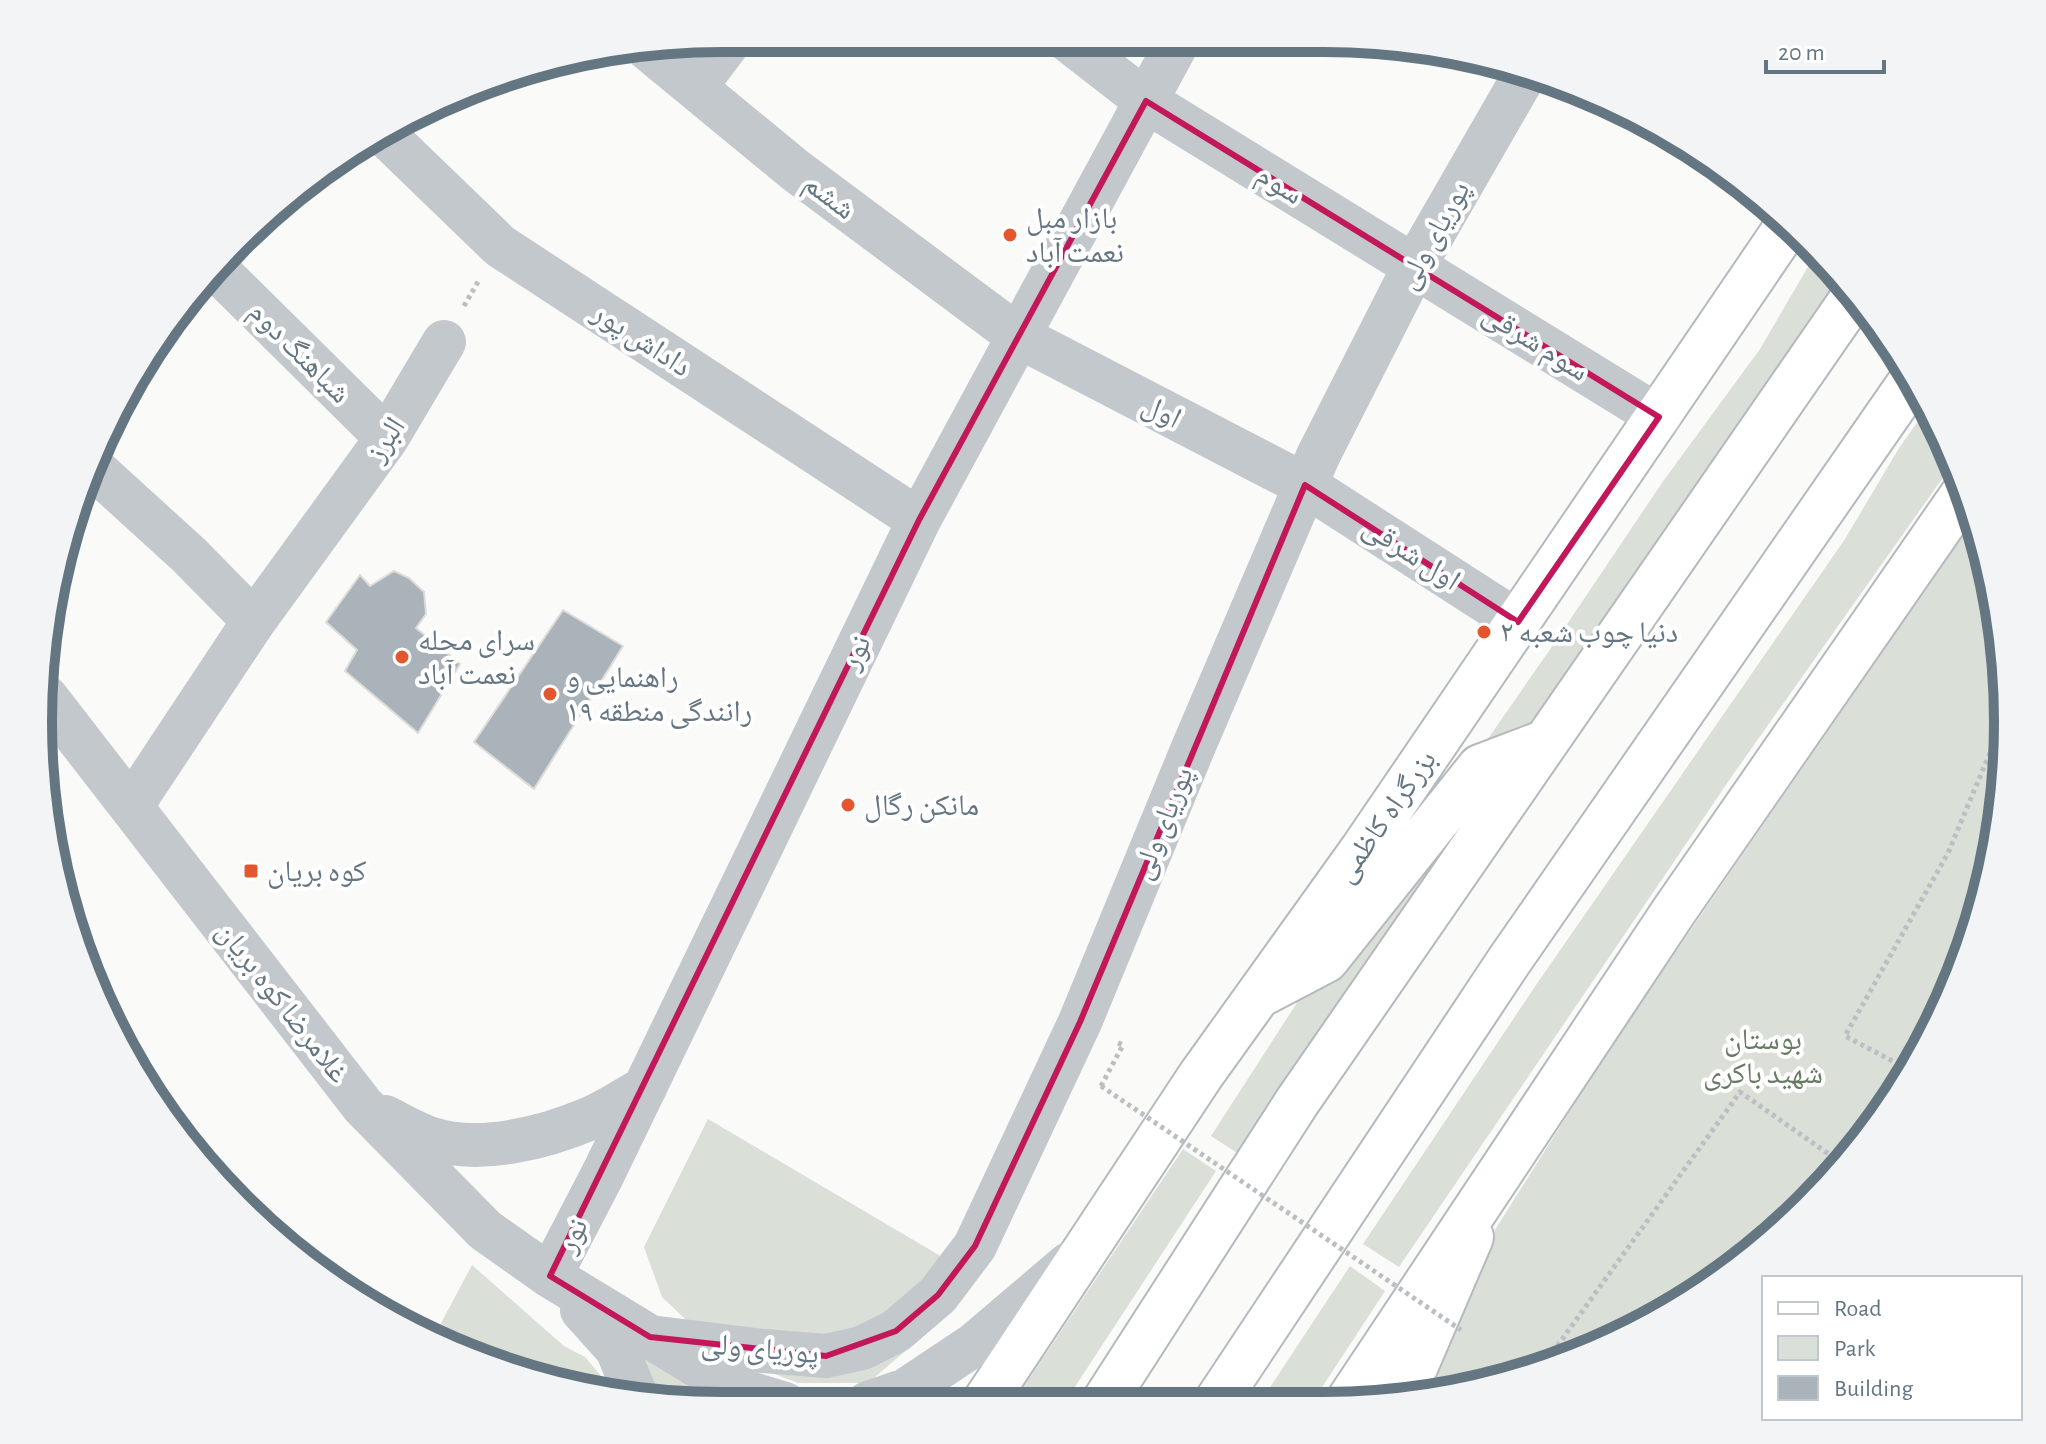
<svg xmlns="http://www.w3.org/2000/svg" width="2046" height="1444" viewBox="0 0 2046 1444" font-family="'Alegreya Sans','Noto Naskh Arabic',sans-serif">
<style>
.green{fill:#dadfd7}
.building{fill:#aab3b9;stroke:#dcdcda;stroke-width:2}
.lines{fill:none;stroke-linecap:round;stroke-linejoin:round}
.major-casing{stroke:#b5babe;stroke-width:48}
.highway-casing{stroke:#b4b9bd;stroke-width:48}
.path{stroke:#bbbfc2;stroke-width:5;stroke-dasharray:4 4;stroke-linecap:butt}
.minor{stroke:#c3c8cc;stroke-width:44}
.major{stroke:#fff;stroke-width:44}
.highway{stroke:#fff;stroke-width:44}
.path-bridge{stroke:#bbbfc2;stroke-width:5;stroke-dasharray:4 4;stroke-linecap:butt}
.marked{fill:none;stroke:#c2185b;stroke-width:6;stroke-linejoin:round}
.poi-dot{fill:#e4572e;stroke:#fff;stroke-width:3}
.labels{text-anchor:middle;stroke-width:8;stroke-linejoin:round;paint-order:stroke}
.street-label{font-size:30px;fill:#657683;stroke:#fff}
.poi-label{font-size:30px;fill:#657683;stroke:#fff;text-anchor:start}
.park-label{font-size:30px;fill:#687a64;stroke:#fff}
.rim{fill:none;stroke:#657683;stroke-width:10}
</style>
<rect width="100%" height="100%" fill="#fafaf8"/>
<!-- green -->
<path class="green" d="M1816 253 1842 276 1637 581 1242 1156 1211 1136 1300 998 1391 878 1551 648 1664 480 1760 349Z
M1928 407 1954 462 1732 776 1399 1267 1363 1244 1534 988 1845 539 1899 448Z
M1975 518 2002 632 2007 766 1985 899 1938 1024 1867 1138 1775 1236 1626 1336 1414 1400 1476 1260 1610 1047Z
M708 1119 971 1274 923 1336 868 1383H798L744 1362 705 1338 662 1297 644 1247Z
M1183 1149 1216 1171 1065 1402 1013 1403Z
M472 1265 564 1346 585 1357 617 1395 545 1383 432 1340Z
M1350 1266 1385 1291 1313 1401H1261Z
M633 1345 726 1404 678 1405 653 1401Z"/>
<!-- building -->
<path class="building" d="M394 571 409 578 424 592 426 614 416 628 460 664 418 733 345 671 357 650 326 622 360 575 370 586Z
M563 610 623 646 534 789 474 742Z"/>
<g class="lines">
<defs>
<path id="major" d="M1401 1400 1471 1237"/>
<path id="highway" d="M1265 992 1326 960 1480 767 1546 742
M1349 1400 1674 911 1966 490
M1217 1401 1509 961 1914 377
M1104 1402 1297 1102 1855 295
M984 1403 1201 1075 1363 849 1786 228"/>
</defs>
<!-- major casing -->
<use href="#major" class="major-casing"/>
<!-- highway casing -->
<use href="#highway" class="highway-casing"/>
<!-- path -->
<path class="path" d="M464 306 479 280
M1903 1079 1902 1066 1845 1036 1948 853 2005 717
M1101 1086 1123 1045 1116 1042
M1548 1359 1740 1092 1843 1164"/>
<!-- minor -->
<path class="minor" d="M1065 38 1146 101 1659 417
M647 48 795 170 1018 336 1305 485 1518 622
M695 87 732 38
M384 134 500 246 919 520
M213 266 387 438
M89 464 189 555 254 621
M46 697 363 1106 485 1230 550 1276 711 1374 746 1392 785 1404
M132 805 254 621 387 438 444 342
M385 1117C399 1124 414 1133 429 1138 479 1155 544 1138 591 1118 610 1110 627 1098 645 1088
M550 1276 603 1174 919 520 1180 38
M582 1310 617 1349 637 1398
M650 1337 763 1351 826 1356 862 1348 896 1331 938 1295 975 1246 1080 1022 1193 748 1318 456 1414 267 1524 76
M868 1403 906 1390 975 1344 1069 1264"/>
<!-- major -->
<use href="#major" class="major"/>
<!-- highway -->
<use href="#highway" class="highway"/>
<!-- path-bridge -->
<path class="path-bridge" d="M1101 1086 1461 1330"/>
</g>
<!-- marked area -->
<path class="marked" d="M1146 101 1659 417 1518 622 1305 485 1080 1022 975 1246 938 1295 896 1331 826 1356 650 1337 550 1276 919 520Z"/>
<!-- markers -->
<g class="poi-dot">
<circle cx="1010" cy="235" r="8"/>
<circle cx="1484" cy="632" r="8"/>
<circle cx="402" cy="657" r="8"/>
<circle cx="550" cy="694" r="8"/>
<circle cx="848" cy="805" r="8"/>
<rect x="243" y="863" width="16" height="16" rx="4"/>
</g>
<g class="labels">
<!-- street labels -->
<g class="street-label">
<text transform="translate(1280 184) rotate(32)" y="10">سوم</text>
<text transform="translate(830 196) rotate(37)" y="10">ششم</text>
<text transform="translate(1433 235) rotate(-61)" y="10">پوریای ولی</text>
<text transform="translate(642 339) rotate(33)" y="10">داداش پور</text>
<text transform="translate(1536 342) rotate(32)" y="10">سوم شرقی</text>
<text transform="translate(300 352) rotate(45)" y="10">شباهنگ دوم</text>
<text transform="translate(1162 411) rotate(27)" y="10">اول</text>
<text transform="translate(385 439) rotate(-57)" y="10">البرز</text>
<text transform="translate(1412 553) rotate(33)" y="10">اول شرقی</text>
<text transform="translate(855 652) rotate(-64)" y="10">نور</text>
<text transform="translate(1385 816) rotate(-55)" y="10">بزرگراه کاظمی</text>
<text transform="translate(1162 823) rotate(-68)" y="10">پوریای ولی</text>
<text transform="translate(283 1002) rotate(52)" y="10">غلامرضا کوه بریان</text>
<text transform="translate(572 1235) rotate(-63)" y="10">نور</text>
<text transform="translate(760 1348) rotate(5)" y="10">پوریای ولی</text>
</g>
<!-- poi labels -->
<g class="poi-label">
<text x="1026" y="228">بازار مبل<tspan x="1026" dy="34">نعمت آباد</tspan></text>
<text x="1500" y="642">دنیا چوب شعبه ۲</text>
<text x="418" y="650">سرای محله<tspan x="418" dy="34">نعمت آباد</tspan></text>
<text x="566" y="687">راهنمایی و<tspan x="566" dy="34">رانندگی منطقه ۱۹</tspan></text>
<text x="864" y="815">مانکن رگال</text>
<text x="267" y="881">کوه بریان</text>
</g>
<!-- park labels -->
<g class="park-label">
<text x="1763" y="1049">بوستان<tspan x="1763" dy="34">شهید باکری</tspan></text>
</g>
</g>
<!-- crop -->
<path d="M0 0H2046V1444H0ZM722 52H1324A670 670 0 0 1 1994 722V722A670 670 0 0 1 1324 1392H722A670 670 0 0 1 52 722V722A670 670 0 0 1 722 52Z" fill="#f3f4f5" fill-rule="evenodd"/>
<path class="rim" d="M722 52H1324A670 670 0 0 1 1994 722V722A670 670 0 0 1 1324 1392H722A670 670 0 0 1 52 722V722A670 670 0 0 1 722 52Z"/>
<!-- legend -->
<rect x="1762" y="1276" width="260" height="144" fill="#ffffff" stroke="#c1c8cd" stroke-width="2"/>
<rect x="1778" y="1302" width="40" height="12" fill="#ffffff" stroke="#c1c8cd" stroke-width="2"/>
<text x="1834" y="1316" font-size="24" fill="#657683">Road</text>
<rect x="1778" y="1336" width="40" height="24" fill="#dadfd7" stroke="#c1c8cd" stroke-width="2"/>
<text x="1834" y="1356" font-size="24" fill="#657683">Park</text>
<rect x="1778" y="1376" width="40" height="24" fill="#aab3b9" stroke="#c1c8cd" stroke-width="2"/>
<text x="1834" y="1396" font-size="24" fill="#657683">Building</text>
<!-- scale -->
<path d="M1766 60v12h118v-12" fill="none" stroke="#657683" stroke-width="4"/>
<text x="1778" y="60" font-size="24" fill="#657683" stroke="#ffffff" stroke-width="6" paint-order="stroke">20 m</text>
</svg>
